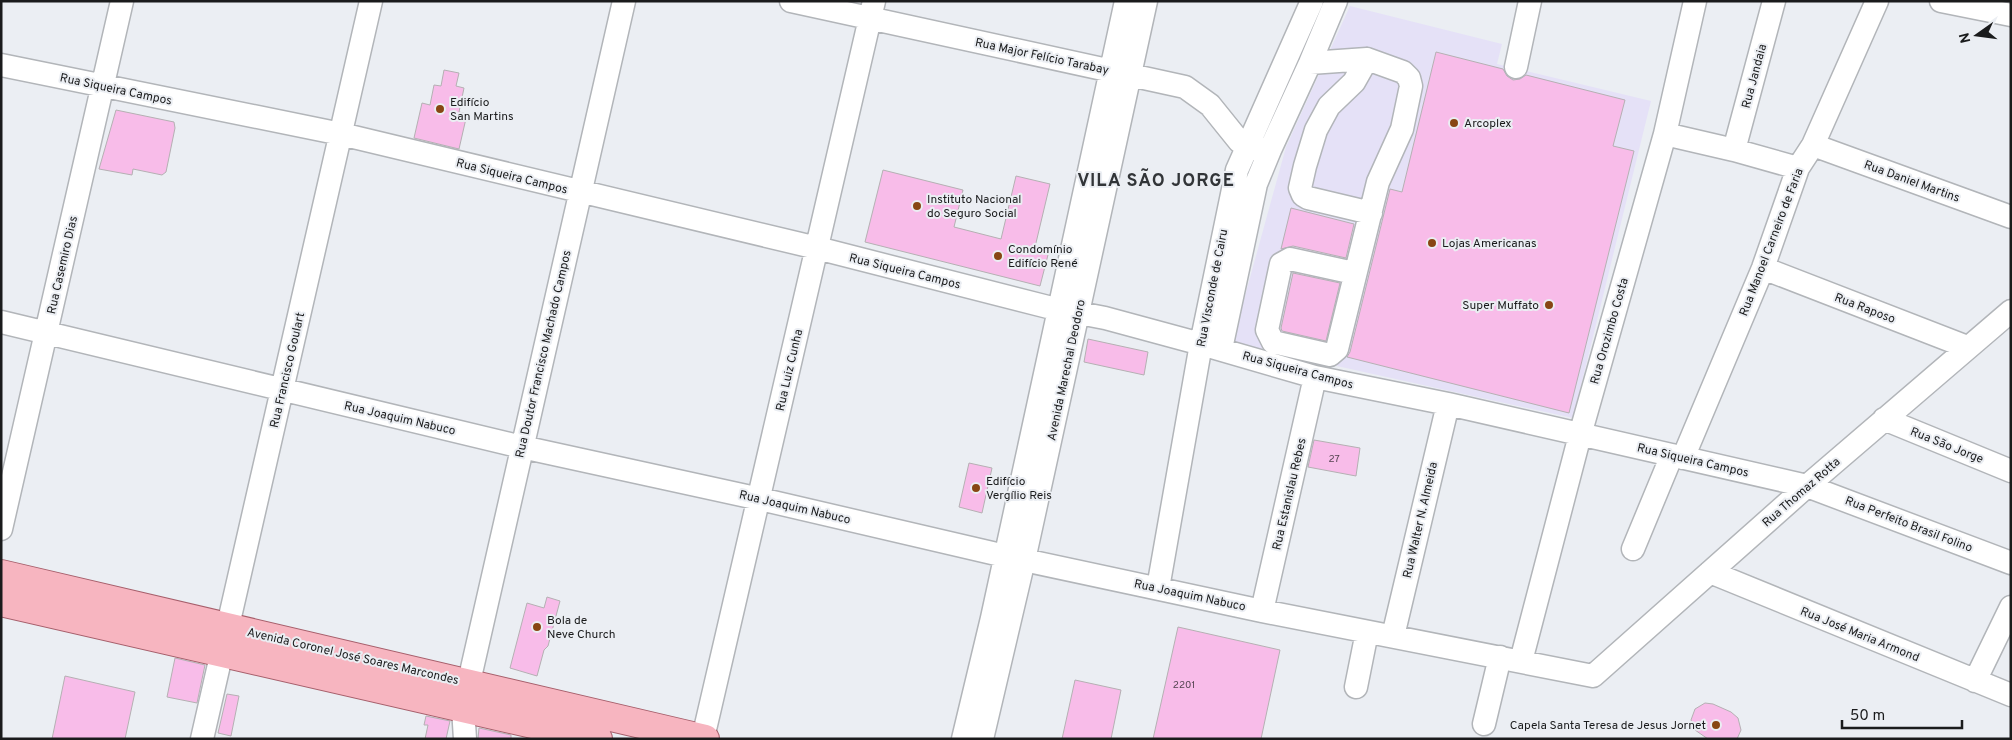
<svg xmlns="http://www.w3.org/2000/svg" width="2012" height="740" viewBox="0 0 2012 740" font-family="Overpass,sans-serif">
<style>
.commercial{fill:#e5e1f7}
.building{fill:#f8bce9;stroke:#b5b0b3}
.lines{fill:none;stroke-linecap:round;stroke-linejoin:round}
.minor-casing{stroke:#b2b5b9;stroke-width:25}
.major-casing{stroke:#a65f6b;stroke-width:30}
.minor{stroke:#fff;stroke-width:22}
.major{stroke:#f7b5c0;stroke-width:28}
.poi-dot{fill:#884613;stroke:#ebeef3;stroke-width:2}
.labels{text-anchor:middle;stroke-width:4;stroke-linejoin:round;paint-order:stroke}
.number-label{font-size:10px;fill:#52434f}
.street-label{font-size:12px;fill:#1a1b1c;stroke:#ebeef3}
.poi-label{font-size:12px;fill:#1a1b1c;stroke:#ebeef3;text-anchor:start}
.district-label{font-size:18px;font-weight:bold;letter-spacing:1px;fill:#323538;stroke:#ebeef3}
</style>
<rect width="100%" height="100%" fill="#ebeef3"/>
<!-- commercial -->
<path class="commercial" d="M1350 6 1502 44 1497 64 1651 101 1573 418 1232 343 1286 147Z"/>
<!-- building -->
<path class="building" d="M1436 52 1503 69 1507 76 1513 80 1520 79 1526 75 1625 100 1613 146 1634 151 1569 413 1347 357 1350 352 1390 189 1402 192Z
M444 70 459 73 456 86 464 88 459 112 467 114 459 149 414 138 422 103 430 105 434 85 441 86Z
M116 110 174 122 175 128 166 172 162 175 133 169 132 175 99 169Z
M883 170 963 190 954 227 1001 239 1016 176 1050 184 1035 247 1049 251 1040 286 865 242Z
M1291 208 1354 224 1346 258 1293 246 1281 249Z
M1293 273 1340 283 1326 341 1282 331 1281 328Z
M1088 339 1148 352 1144 375 1084 362Z
M1314 440 1360 448 1356 476 1308 467Z
M969 463 992 468 982 513 959 507Z
M547 597 560 601 548 646 544 650 537 676 510 668 527 603 544 608Z
M1178 627 1280 650 1261 739H1153Z
M175 658 205 665 197 703 167 697Z
M65 676 135 692 125 739H52Z
M1075 680 1121 690 1111 739H1062Z
M227 694 239 696 231 736 218 733Z
M1705 703 1713 704 1731 712 1738 718 1741 730 1737 739H1708L1695 730 1691 720 1695 709Z
M426 716 450 721 446 739H425L428 725H424Z
M479 728 511 735V739H478Z"/>
<g class="lines">
<defs>
<path id="minor" d="M791 1 1185 87 1210 105 1239 141 1248 147 1270 150
M1941 1 2011 15
M1367 59 1354 82 1329 106 1316 130 1305 166 1300 188 1303 195 1308 198 1371 213
M1310 63 1367 59 1403 72 1409 78 1411 86 1402 129 1378 182 1337 349 1330 355 1273 342 1267 330 1281 264 1290 259 1354 273
M1 65 341 134 817 248 1048 307 1105 318 1201 344 1315 377 1448 404 1807 486 2011 563
M1516 67 1530 1
M1665 134 1734 150 1798 168
M1813 145 2011 217
M1734 150 1774 1
M1763 268 1967 347
M1 322 522 447 760 499 1005 556 1262 611 1593 676 1807 486 2011 311
M1221 349 1256 184 1270 150 1310 63 1336 1
M1884 419 2011 471
M1683 458 1763 268 1798 168 1813 145 1877 1
M1 529 122 1
M1633 549 1672 455
M1710 572 2011 695
M1158 588 1201 344 1237 170 1312 1
M1262 611 1315 377
M1393 636 1448 404
M1521 661 1580 435 1665 134 1695 1
M1975 681 2011 607
M1356 687 1367 632
M1484 724 1500 657
M703 738 874 1
M202 739 371 1
M465 739 463 708 624 1
M963 739 992 618 1126 1
M982 739 1024 560 1146 1"/>
<path id="major" d="M1 574 705 739
M1 602 598 739"/>
</defs>
<!-- minor casing -->
<use href="#minor" class="minor-casing"/>
<!-- major casing -->
<use href="#major" class="major-casing"/>
<!-- minor -->
<use href="#minor" class="minor"/>
<!-- major -->
<use href="#major" class="major"/>
</g>
<!-- markers -->
<g class="poi-dot">
<circle cx="440" cy="109" r="5"/>
<circle cx="1454" cy="123" r="5"/>
<circle cx="917" cy="206" r="5"/>
<circle cx="1432" cy="243" r="5"/>
<circle cx="998" cy="256" r="5"/>
<circle cx="1549" cy="305" r="5"/>
<circle cx="976" cy="488" r="5"/>
<circle cx="537" cy="627" r="5"/>
<circle cx="1716" cy="725" r="5"/>
</g>
<g class="labels">
<!-- number labels -->
<g class="number-label">
<text x="1334" y="462">27</text>
<text x="1184" y="688">2201</text>
</g>
<!-- street labels -->
<g class="street-label">
<text transform="translate(1042 56) rotate(12)" y="4">Rua Major Felício Tarabay</text>
<text transform="translate(1754 76) rotate(-75)" y="4">Rua Jandaia</text>
<text transform="translate(116 89) rotate(12)" y="4">Rua Siqueira Campos</text>
<text transform="translate(512 176) rotate(14)" y="4">Rua Siqueira Campos</text>
<text transform="translate(1912 181) rotate(20)" y="4">Rua Daniel Martins</text>
<text transform="translate(1771 242) rotate(-69)" y="4">Rua Manoel Carneiro de Faria</text>
<text transform="translate(62 265) rotate(-77)" y="4">Rua Casemiro Dias</text>
<text transform="translate(905 271) rotate(14)" y="4">Rua Siqueira Campos</text>
<text transform="translate(1212 288) rotate(-79)" y="4">Rua Visconde de Cairu</text>
<text transform="translate(1865 308) rotate(21)" y="4">Rua Raposo</text>
<text transform="translate(1609 331) rotate(-74)" y="4">Rua Orozimbo Costa</text>
<text transform="translate(543 354) rotate(-77)" y="4">Rua Doutor Francisco Machado Campos</text>
<text transform="translate(287 370) rotate(-77)" y="4">Rua Francisco Goulart</text>
<text transform="translate(789 370) rotate(-77)" y="4">Rua Luiz Cunha</text>
<text transform="translate(1066 370) rotate(-78)" y="4">Avenida Marechal Deodoro</text>
<text transform="translate(1298 370) rotate(15)" y="4">Rua Siqueira Campos</text>
<text transform="translate(400 418) rotate(13)" y="4">Rua Joaquim Nabuco</text>
<text transform="translate(1947 445) rotate(22)" y="4">Rua São Jorge</text>
<text transform="translate(1693 460) rotate(13)" y="4">Rua Siqueira Campos</text>
<text transform="translate(1801 492) rotate(-41)" y="4">Rua Thomaz Rotta</text>
<text transform="translate(1289 494) rotate(-77)" y="4">Rua Estanislau Rebes</text>
<text transform="translate(795 507) rotate(13)" y="4">Rua Joaquim Nabuco</text>
<text transform="translate(1420 520) rotate(-77)" y="4">Rua Walter N. Almeida</text>
<text transform="translate(1909 524) rotate(21)" y="4">Rua Perfeito Brasil Folino</text>
<text transform="translate(1190 595) rotate(12)" y="4">Rua Joaquim Nabuco</text>
<text transform="translate(1860 634) rotate(22)" y="4">Rua José Maria Armond</text>
<text transform="translate(353 656) rotate(13)" y="4">Avenida Coronel José Soares Marcondes</text>
</g>
<!-- poi labels -->
<g class="poi-label">
<text x="450" y="106">Edifício<tspan x="450" dy="14">San Martins</tspan></text>
<text x="1464" y="127">Arcoplex</text>
<text x="927" y="203">Instituto Nacional<tspan x="927" dy="14">do Seguro Social</tspan></text>
<text x="1442" y="247">Lojas Americanas</text>
<text x="1008" y="253">Condomínio<tspan x="1008" dy="14">Edifício René</tspan></text>
<text x="1539" y="309" text-anchor="end">Super Muffato</text>
<text x="986" y="485">Edifício<tspan x="986" dy="14">Vergílio Reis</tspan></text>
<text x="547" y="624">Bola de<tspan x="547" dy="14">Neve Church</tspan></text>
<text x="1706" y="729" text-anchor="end">Capela Santa Teresa de Jesus Jornet</text>
</g>
<!-- district labels -->
<g class="district-label">
<text x="1156" y="186">VILA SÃO JORGE</text>
</g>
</g>
<!-- border -->
<rect width="2012" height="740" fill="none" stroke="#1a1b1c" stroke-width="5"/>
<!-- north arrow -->
<g transform="translate(1977 35) rotate(256)" stroke="#ebeef3" stroke-width="4" paint-order="stroke">
<path d="M0-4L9 19L0 12L-9 19Z" fill="#1a1b1c"/>
<text y="-8" font-size="14" font-weight="bold" text-anchor="middle" fill="#1a1b1c">N</text>
</g>
<!-- scale -->
<path d="M1842 720v8h120v-8" fill="none" stroke="#1a1b1c" stroke-width="2.5"/>
<text x="1850" y="720" font-size="15" fill="#1a1b1c" stroke="#ebeef3" stroke-width="4" paint-order="stroke">50 m</text>
</svg>
